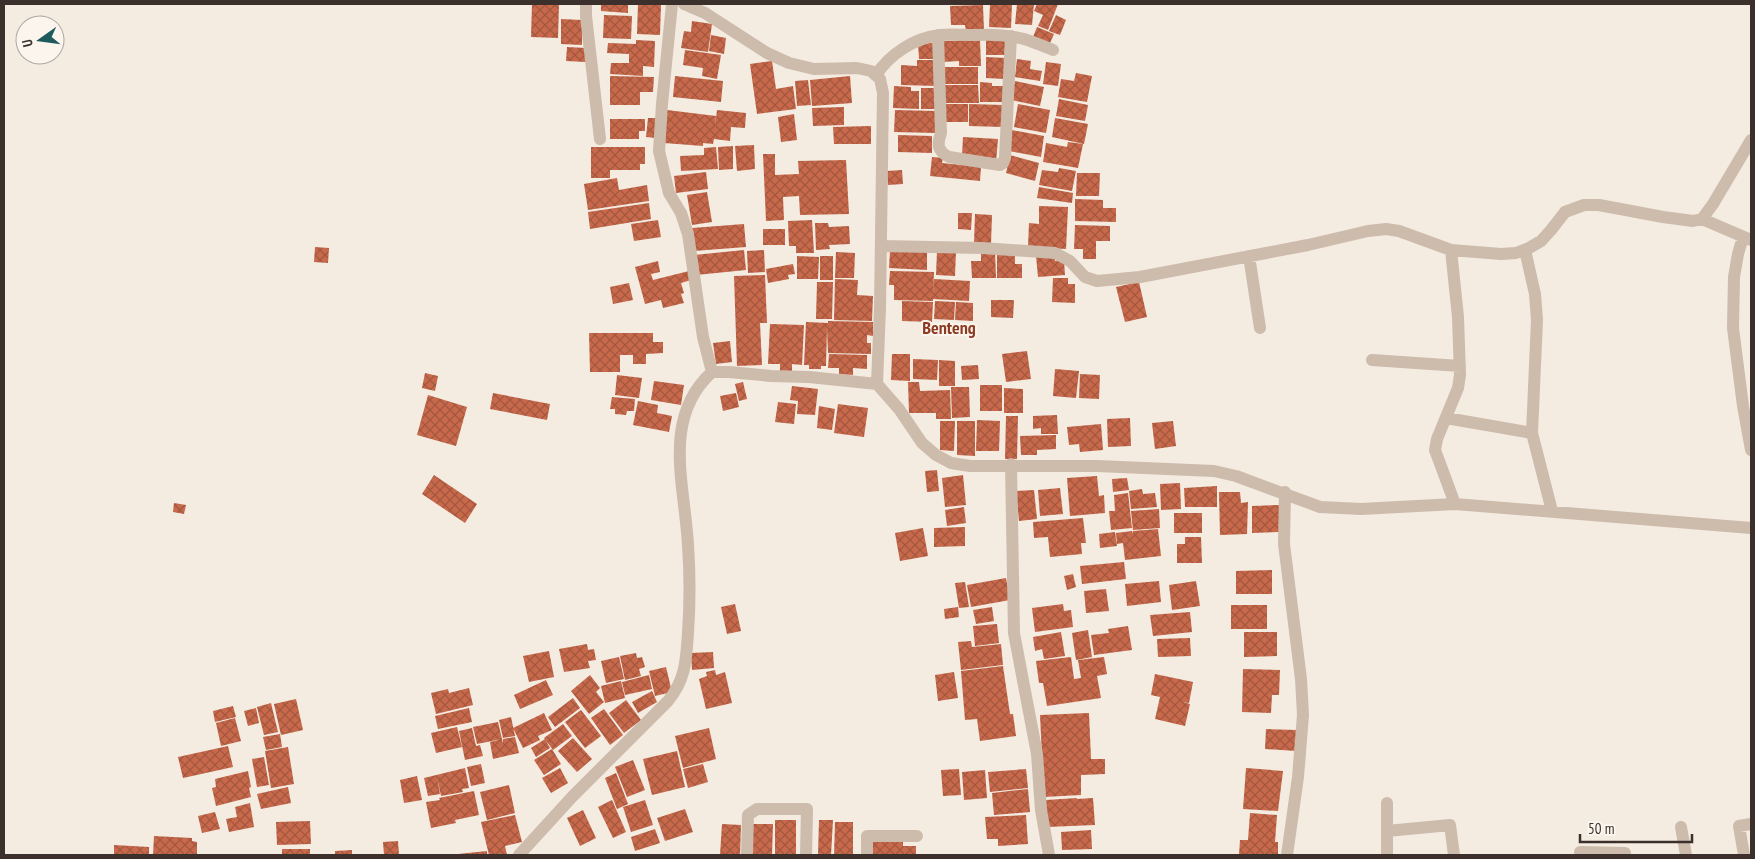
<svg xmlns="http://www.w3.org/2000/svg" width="1755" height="859" viewBox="0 0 1755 859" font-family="'PT Sans Narrow',sans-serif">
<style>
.building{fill:url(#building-cross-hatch)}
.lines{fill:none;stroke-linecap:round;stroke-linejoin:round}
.minor{stroke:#cdbbac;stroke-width:12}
.labels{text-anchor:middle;stroke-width:4;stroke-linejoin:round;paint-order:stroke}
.quarter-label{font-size:18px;font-weight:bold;fill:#8c3b22;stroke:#fbf5ee}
</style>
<defs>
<pattern id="building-cross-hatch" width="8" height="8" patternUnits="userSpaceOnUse" patternTransform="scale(1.25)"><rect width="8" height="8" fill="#c8694b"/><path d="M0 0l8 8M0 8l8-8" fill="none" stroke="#a4573f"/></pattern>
</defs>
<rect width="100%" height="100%" fill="#f4ebe1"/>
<!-- building -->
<path class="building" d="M532 4H559L558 38 531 37Z
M601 4H628V13L601 11Z
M638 4 661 5 660 35 637 34Z
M990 4H1012L1011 28 989 27Z
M1017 4H1034L1032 25 1015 24Z
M1037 4H1058L1048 30 1038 26 1043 15 1034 11Z
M983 5 984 31 966 32 965 25H951L950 6Z
M604 15 632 16 631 39 603 38Z
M1056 15 1066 20 1060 35 1049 31Z
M561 19 582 20V45L561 44Z
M692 21 712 24 708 52 681 48 684 31 691 32Z
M1037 27 1054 34 1050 43 1033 37Z
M711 35 726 38 724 54 709 51Z
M1006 38V55H986V39Z
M636 40 655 41 654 67 643 66V76L610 74 611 63H629V54L607 53 608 43 636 44Z
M980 40 981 66H959V61L943 62V41Z
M918 43H937V59H919Z
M567 47 586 48V62L566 61Z
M685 50 721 55 717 79 702 76 703 68 683 65Z
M986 57 1006 58 1005 79 986 78Z
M1017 59 1031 61 1030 69 1042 71 1040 81 1015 77Z
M917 60H937V86L901 85V65L917 66Z
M772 61 776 89 793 86 796 109 757 114 750 64Z
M1046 62 1061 64 1058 86 1043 84Z
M945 67H978V84H945Z
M1076 73 1092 76 1087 102 1058 97 1061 79 1074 81Z
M610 76 654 77 653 92H640V105H610Z
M675 76 723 81 721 102 673 97Z
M850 76 852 103 812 106 810 80Z
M808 80 811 105 797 106 795 81Z
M1015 81 1044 87 1040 106 1011 100Z
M980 82 992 83V86H1005V102H980Z
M943 85H978L979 103H943Z
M894 86 911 87V91H919V109L893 108Z
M921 88H937V109H921Z
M1059 99 1088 105 1085 121 1056 116Z
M943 104H968V122H943Z
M969 104 1003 105V127L969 126Z
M1018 104 1050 110 1046 133 1014 127Z
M844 107V125L813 126 812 108Z
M667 110 716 116 715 127 717 110 746 113 745 128 731 127 730 141 714 139 713 144 703 143V146L664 143Z
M895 110 936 111V133L894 132Z
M794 114 797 140 781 142 778 117Z
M648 118H658L656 138 646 137Z
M1055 118 1088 124 1084 144 1052 137Z
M610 119H645V131H639V139H610Z
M871 126V144H834L833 127Z
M1012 130 1044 136 1041 157 1009 151Z
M898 135 932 136V153L898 152Z
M963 137 998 139 996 162 962 156Z
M1068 142 1083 144 1078 168 1043 162 1046 143 1067 147Z
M754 145 755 169 737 171 735 146Z
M733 146V169L719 170 718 147Z
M591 147H645V164H640V170H610V178H591Z
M716 147 718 169 681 171 680 156 704 155V148Z
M763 154H775V175L799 174 798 161 846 160 849 214 800 215 799 196 783 197 784 220 766 221Z
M1010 155 1039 163 1035 181 1006 173Z
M932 157 943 158 942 163 981 167 980 181 930 176Z
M1059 168 1076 171 1072 191 1039 185 1042 170 1058 172Z
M902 170 903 184 888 185 887 171Z
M706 172 708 189 676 193 674 176Z
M1077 173H1100L1099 196H1076Z
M617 178 619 190 647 185 649 201 588 210 584 184Z
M1039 187 1073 193 1072 203 1037 198Z
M707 192 712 222 692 225 687 195Z
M1075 199 1103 200V208H1116V222L1075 221Z
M649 203 651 219 590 229 588 212Z
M1039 206 1068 207 1066 249 1028 247 1029 223 1039 224Z
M958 213H972L971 230 958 229Z
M975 214 992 215 991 244 974 243Z
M658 220 661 237 634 241 631 224Z
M812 220 814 253H796V246H789L788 221Z
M815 223H828L829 227 849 226 850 244 829 245 830 249 816 250Z
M744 224 746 247 694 251 692 228Z
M1075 225 1110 226V241H1096V259H1083V249H1074Z
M763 229H785V245H763Z
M315 247 329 248 328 263 314 262Z
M744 250 746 270 696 275 694 255Z
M764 250 765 272 748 273 747 251Z
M890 250 927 251V270L889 268Z
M981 250H995L996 278H972L971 261H981Z
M937 251H956L955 276 936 275Z
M997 251H1015V264H1022V278H997Z
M836 252 855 253 854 278H835Z
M1055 254V261L1064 260 1065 275 1038 277 1036 256Z
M797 256 819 257 818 279H797Z
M820 256H833V280H820Z
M658 261 660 272 651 274 653 280 689 271 691 280 681 283 684 293 681 294 684 303 663 308 661 300 645 304 635 267Z
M793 264 795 274 788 275 789 279 768 283 766 269Z
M890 271 934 272 933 295 934 279 970 281 969 301 933 299V301L894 300V285H889Z
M765 275 767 323H760L762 365 737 366 734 276Z
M1053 278H1068V284H1075V303L1052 302Z
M835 279 858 280 857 295 873 296 872 321 834 320Z
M817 282H833L832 319H816Z
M1139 282 1147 317 1125 322 1116 287Z
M629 283 633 300 613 304 610 287Z
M991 300H1014L1013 318 991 317Z
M902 301 933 302 932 322 902 321Z
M935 301 955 302 954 320 934 319Z
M956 302 973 303V321L955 320Z
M828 321 873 322V336L867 335V343H871V354L828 353 827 328 826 366H821V369H809V365H804L806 322 828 323Z
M770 324 804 325 802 365 792 364V372L780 371V364H768Z
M589 333H653V342H663V353L646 354V364H633V355H620V372H590Z
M730 341 732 362 716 364 713 343Z
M1027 351 1031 379 1006 382 1002 354Z
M829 354 867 355V369L853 368V375L839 374V368H828Z
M892 354H910V381L891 380Z
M913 359 938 360 937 380 913 379Z
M939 360 955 361V386H939Z
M978 365 979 379 962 380 961 366Z
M1055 369 1079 371 1076 398 1053 396Z
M425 373 438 376 435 391 422 388Z
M1080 374 1100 375 1099 399 1079 398Z
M617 375 642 378 639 398 615 395Z
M654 381 684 385 681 405 651 400Z
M743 382 747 399 739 401 735 384Z
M908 382H919L920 391 950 390 951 419H936V413H909Z
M980 385H1002V411H980Z
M792 386 818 389 815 415 797 414 798 401 790 400Z
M951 387H969L970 417 952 418Z
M1004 388 1023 389V413H1004Z
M493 393 550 404 547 420 490 409Z
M736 393 739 407 723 411 720 396Z
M428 395 467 407 456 446 417 435Z
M612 397 635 399 634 411H627L626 415 615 414V409H610Z
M638 401 658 405 657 413 672 416 669 432 633 425Z
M778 402 796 404 794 424 775 422Z
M838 404 868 408 864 437 834 433Z
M819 406 835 409 832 430 817 428Z
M1057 415 1058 434H1041V428L1033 429V416Z
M1006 416H1018L1017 459H1005Z
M1130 418 1131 446 1108 447 1107 419Z
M977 420 1000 421 999 451H976Z
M940 421H955L954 451 940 450Z
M957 421H975V456L957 455Z
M1173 421 1176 446 1155 449 1152 423Z
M1101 424 1103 450 1080 452 1079 444 1069 445 1067 427Z
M1056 435V449L1037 450V455H1021L1020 436Z
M937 470 939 491 927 492 925 471Z
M434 475 477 504 465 523 422 494Z
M963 475 966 505 945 507 942 478Z
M1097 476 1099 496 1104 495 1105 513 1070 516 1067 478Z
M1127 478 1129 490 1113 492 1112 479Z
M1180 483 1181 509 1161 510 1160 484Z
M1217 486V507H1185L1184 488Z
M1060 488 1063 514 1040 516 1038 490Z
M1142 489 1143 494 1155 493 1157 507 1131 509 1129 491Z
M1034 490 1037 519 1019 521 1016 491Z
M1219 492H1240L1241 503 1248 502 1247 534 1220 535Z
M1128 493 1132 528 1111 530 1109 511H1115L1114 495Z
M174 503 186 505 184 514 173 512Z
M1279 505V532L1252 533V506Z
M964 507 966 523 947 526 945 510Z
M1159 509 1160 528 1133 530 1131 511Z
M1174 513H1202V533H1174Z
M1083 518 1086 543H1081L1082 554 1050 557 1048 537 1034 538 1033 522Z
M965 527V546L934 547V528Z
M923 528 928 556 900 561 895 533Z
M1158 529 1161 556 1125 560 1123 543 1117 544 1116 533 1132 531 1133 534V531Z
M1115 532 1117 546 1100 548 1099 534Z
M1185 537H1201L1202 563H1177V544H1185Z
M1124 562 1126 579 1082 584 1080 566Z
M1272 570V594H1236V571Z
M1073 574 1076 587 1067 590 1064 576Z
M1006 578 1010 600 971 607 967 585Z
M1159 581 1161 602 1127 606 1125 584Z
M1196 581 1200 606 1172 610 1169 585Z
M965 582 969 607 959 608 955 583Z
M1106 589 1109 611 1086 613 1084 591Z
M735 604 741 631 727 634 721 607Z
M1063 604 1064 611 1071 610 1073 627 1035 632 1032 608Z
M1231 605H1267V629H1231Z
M958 607 959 617 945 619 944 609Z
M992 607 994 621 976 624 973 610Z
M1190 612 1192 632 1153 636 1150 615Z
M997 624 999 643 975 646 973 626Z
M1128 626 1132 650 1094 655 1091 635 1109 633 1108 629Z
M1088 630 1092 657 1076 660 1072 633Z
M1061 632 1065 656 1044 659 1042 649 1035 651 1033 637Z
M1244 632H1277V656L1244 657Z
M1190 638 1191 656 1158 657 1157 639Z
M971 641 972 647 1001 644 1003 665 961 670 958 642Z
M587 644 588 650 594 649 596 660 588 661 590 668 564 672 559 649Z
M549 651 554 677 529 682 523 656Z
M713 652 714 668 692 670 691 653Z
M636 653 637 658 642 657 645 667 639 669 641 676 625 680 620 656Z
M619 657 624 679 606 683 601 661Z
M1071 657 1074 679 1081 678 1078 660 1104 657 1107 674 1097 676 1101 698 1047 706 1043 683H1039L1036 661Z
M1003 666 1010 714H1013L1016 736 980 741 977 719 965 720 961 671Z
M666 667 672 692 655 696 649 671Z
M1243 669 1280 670 1279 695H1272L1271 713 1242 712Z
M715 670 716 675 725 672 732 703 706 709 699 679 707 676 706 672Z
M954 672 958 698 938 701 935 675Z
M1155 674 1193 682 1189 703 1183 702 1190 704 1185 726 1155 719 1160 697 1151 695Z
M590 675 600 688 596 692 604 702 589 714 571 691Z
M649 675 652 689 625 695 622 682Z
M546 680 553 695 520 709 514 695Z
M621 681 625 698 605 703 601 686Z
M469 688 473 705 436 714 431 693 448 689 449 693Z
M652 691 657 702 638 713 632 702Z
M573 698 580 708 555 727 548 717Z
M296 699 303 730 281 735 274 704Z
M626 700 641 720 624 733 609 713Z
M271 703 278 732 264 735 257 707Z
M233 706 236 717 215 722 213 711Z
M256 708 259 723 248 726 244 711Z
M469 708 472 722 438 729 435 716Z
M604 709 623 735 610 745 591 718Z
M581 710 601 736 585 748 565 722Z
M544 713 552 730 538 736 540 740 523 748 513 728Z
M1089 713 1091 759H1105V774L1081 775V795L1044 797 1040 715Z
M511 717 515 736 503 738 499 720Z
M235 718 241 741 221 746 216 723Z
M498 722 502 739 477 744 473 727Z
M563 724 572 736 553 750 544 738Z
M457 727 462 747 436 753 431 733Z
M472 728 476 746 480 745 483 756 465 760 459 731Z
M709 728 716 759 683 768 675 736Z
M1266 729 1297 730 1296 751 1265 749Z
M280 734 282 747 266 750 263 737Z
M515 737 519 753 493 759 490 742 502 739 503 744V739Z
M573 738 592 759 577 772 558 751Z
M545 739 550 748 536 757 531 748Z
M228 746 233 767 183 778 178 757Z
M288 747 294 784 271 788 265 751Z
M552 749 561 764 544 775 534 760Z
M677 751 685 787 652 795 643 759Z
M264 757 269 785 257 787 252 759Z
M633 760 645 790 627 797 615 767Z
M481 764 485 783 471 786 467 767Z
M703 764 708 782 688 788 683 769Z
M465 768 469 788 462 789 463 792 441 796 437 777 440 794 428 796 424 778Z
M560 768 568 783 551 793 542 778Z
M1246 768 1283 771 1278 811 1243 809Z
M959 769 961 795 943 796 941 770Z
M1026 769 1028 788 990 792 988 772Z
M985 770 987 798 964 800 962 772Z
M248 771 251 787 249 788 251 797 216 806 212 788 216 787 215 779Z
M616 773 628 804 617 809 605 778Z
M417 776 422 800 404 803 400 780Z
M509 785 515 813 487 820 480 792Z
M288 787 291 803 261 809 257 794Z
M1028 789 1030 812 994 815 992 793Z
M474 791 479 815 455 820 456 823 431 828 426 802 440 800 439 798Z
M1077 798V799L1093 798 1095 825 1047 827 1046 800Z
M612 800 626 832 613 838 598 807Z
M645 800 653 825 631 832 623 807Z
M250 803 254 827 229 832 226 819 237 817 235 807Z
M685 809 693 832 665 841 657 818Z
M583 810 596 838 580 846 567 818Z
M215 812 220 829 202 833 198 816Z
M1250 813 1277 815 1275 842H1278V855H1239L1240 840H1248Z
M515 815 522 842 505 846 507 855H489L481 822Z
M1026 815 1028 844 998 846V839H987L985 817Z
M775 820H796V855H775Z
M819 820H833L831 855H818Z
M310 821 311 844 277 845 276 822Z
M835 822H853V855H834Z
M722 824 741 825 740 855H720Z
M752 824H773L772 855H752Z
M655 829 660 843 635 851 631 837Z
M1091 830 1092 849 1062 850 1061 832Z
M154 836 192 838V841L197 842V855H153Z
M873 839 903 841V846H916V855H872Z
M398 841 399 855H384L383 842Z
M114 845 149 847V855H114Z
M282 849H310V855H282Z
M352 850V855H335V851Z
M487 851V855H458V854Z"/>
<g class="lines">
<!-- minor -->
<path class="minor" d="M586 4V16L600 139
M672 4 662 104 659 151 669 193 681 213 688 234 703 337 712 372
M684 4 705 13 767 53 789 63 814 69 857 68 871 71 880 79 883 93 880 308 877 384
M938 35 941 133C937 144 937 151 949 157L1000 165 1003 163 1005 158 1011 36
M876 75C890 54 914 38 940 35 951 34 963 35 974 35 991 34 1008 35 1024 39 1034 42 1043 46 1053 50
M1702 219 1751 240
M1743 237 1738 254 1734 277 1733 328 1743 406 1751 450
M881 246 982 248 1055 253 1070 261 1085 277 1097 281 1140 277 1308 245 1368 231 1386 229 1399 231 1451 250 1501 254 1516 253 1529 248 1541 241 1551 230 1565 212 1584 205H1599L1663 217 1693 221 1702 219 1713 204 1751 140
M1451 250 1458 317 1460 375 1458 388 1437 439 1435 450 1455 504
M1525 250 1535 294 1537 320 1532 433 1552 511
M1249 256 1260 328
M1372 360 1460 366
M1446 418 1532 433
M1011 464 1014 633 1037 754 1041 810 1049 855
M1285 492 1284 544 1301 679 1303 715 1298 777 1287 855
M1681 827 1686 855
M1387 831 1450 825 1454 855
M1580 852 1625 853V855
M519 855 572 797 668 701C686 679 686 660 688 633 690 604 690 574 688 545 685 486 661 418 712 372H729L771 376 809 377 877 384 899 409 922 443 936 455 951 463 970 466H1097L1214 471 1236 476 1320 507 1361 509 1455 504 1751 528
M747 855 748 815 757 809H807L806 855
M867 855V836H917
M1387 855V803
M1744 855 1739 826 1751 824"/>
</g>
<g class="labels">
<!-- quarter labels -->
<g class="quarter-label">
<text x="949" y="334">Benteng</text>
</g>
</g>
<!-- border -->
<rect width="1755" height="859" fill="none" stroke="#3b302b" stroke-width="10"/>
<!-- north arrow -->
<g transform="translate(40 40) rotate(256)"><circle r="24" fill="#fbf5ee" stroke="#aea6a0"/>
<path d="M0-4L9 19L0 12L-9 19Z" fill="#1f5a5e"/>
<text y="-8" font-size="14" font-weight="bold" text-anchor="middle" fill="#3b302b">U</text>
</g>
<!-- scale -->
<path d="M1580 834v8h112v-8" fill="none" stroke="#3b302b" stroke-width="2.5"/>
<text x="1588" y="834" font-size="15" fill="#3b302b" stroke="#fbf5ee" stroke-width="4" paint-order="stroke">50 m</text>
</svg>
